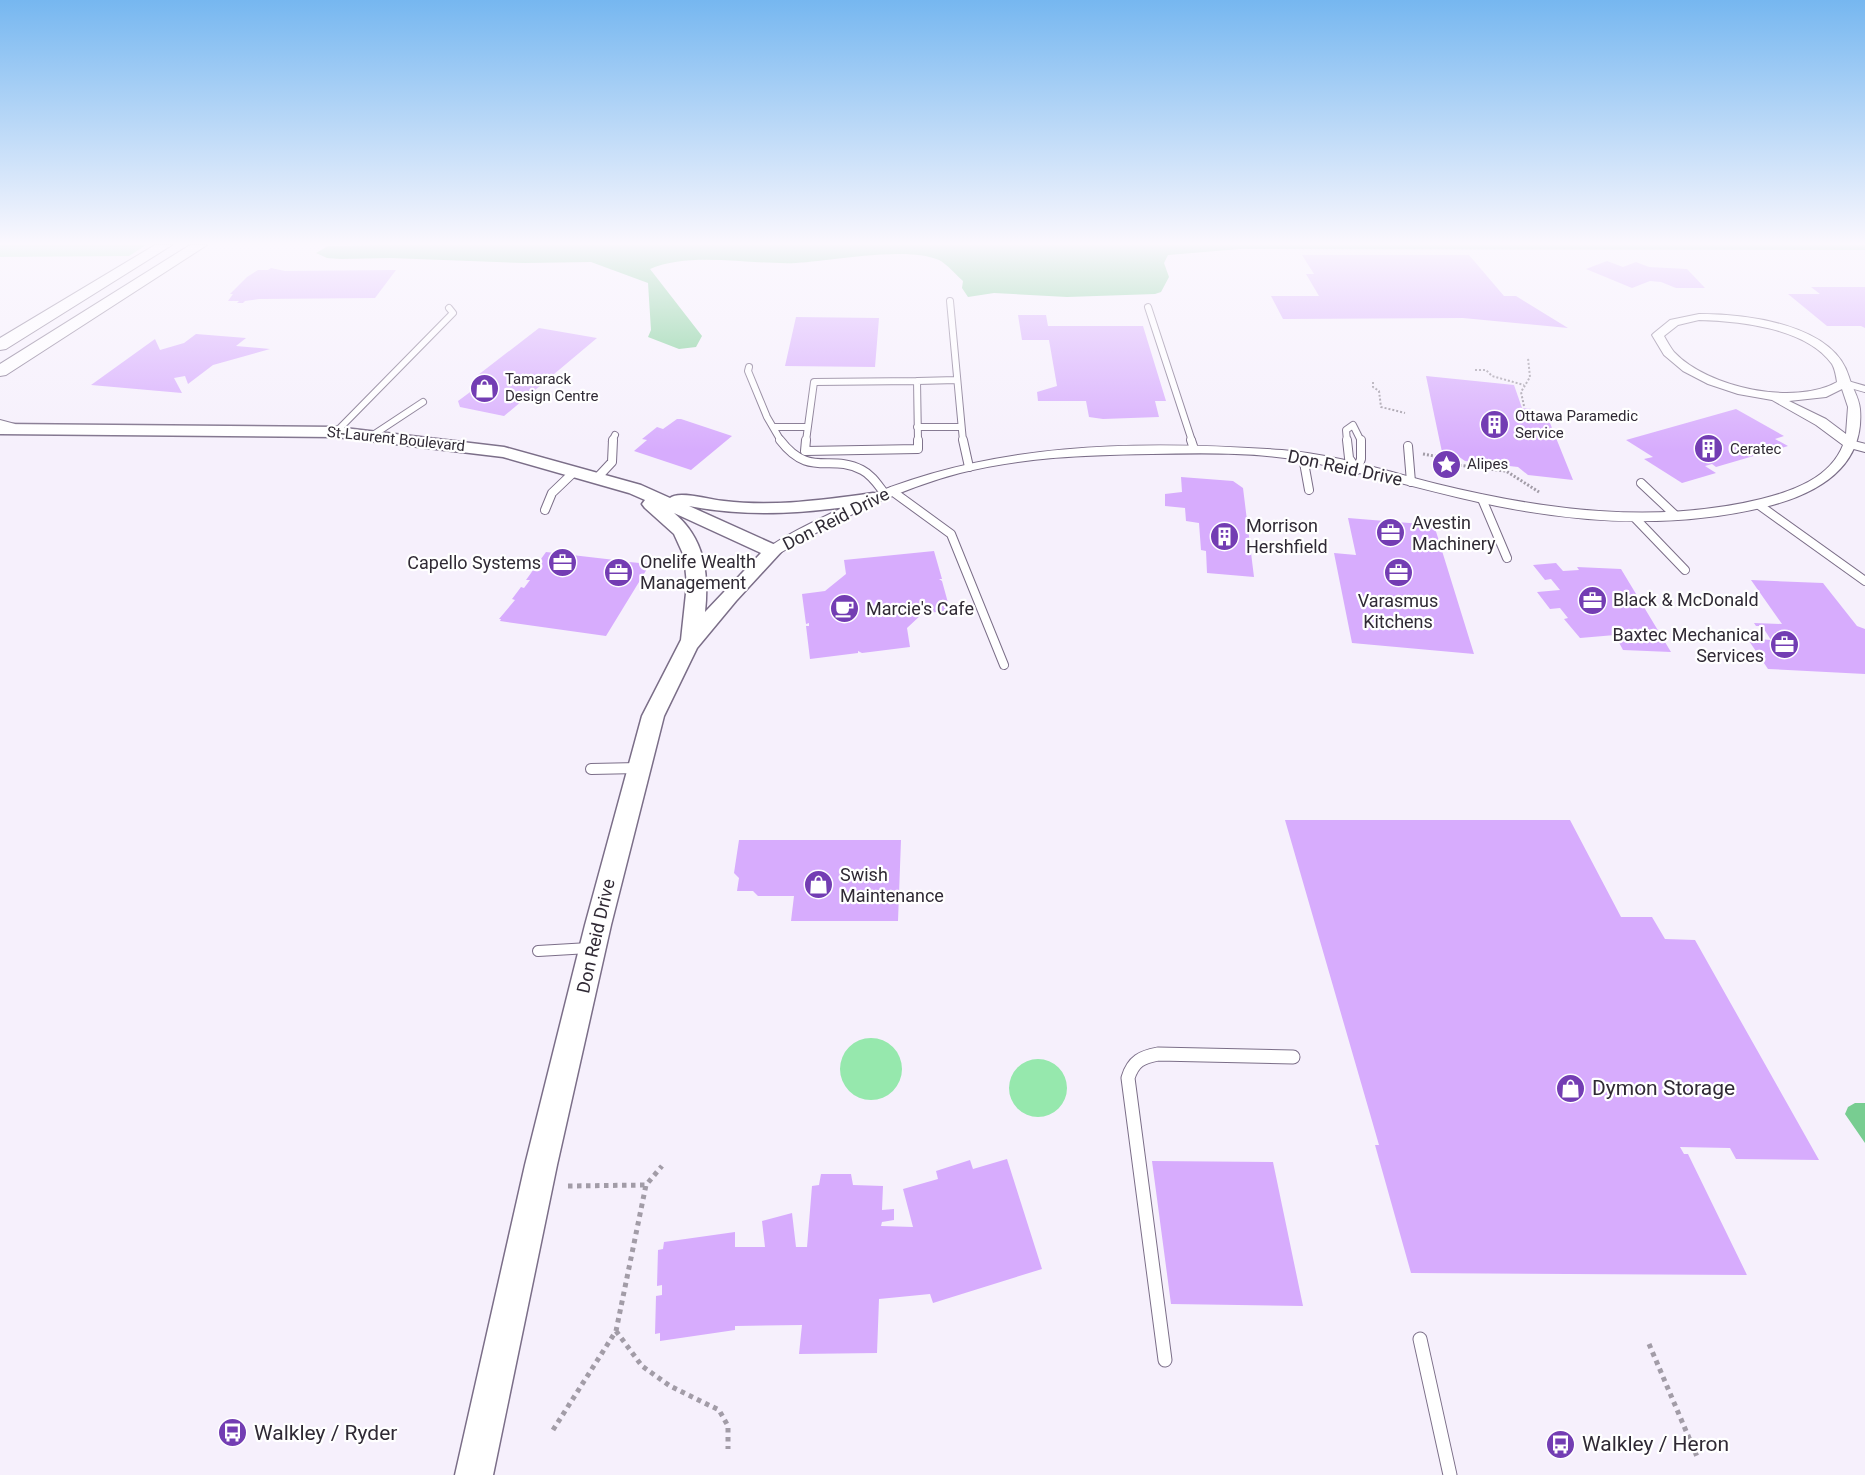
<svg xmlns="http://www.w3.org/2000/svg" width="1865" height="1475" viewBox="0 0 1865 1475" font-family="Roboto,sans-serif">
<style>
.green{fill:#96e8ad}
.forest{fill:#78cd91}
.building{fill:#d7acfd}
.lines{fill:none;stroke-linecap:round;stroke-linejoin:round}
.service-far3-casing{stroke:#7b6e88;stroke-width:8}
.service-far2-casing{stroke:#7b6e88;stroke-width:10}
.service-far1-casing{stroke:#7b6e88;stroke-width:12}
.service-casing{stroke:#7b6e88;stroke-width:15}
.minor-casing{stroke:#7b6e88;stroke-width:2}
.tertiary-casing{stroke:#7b6e88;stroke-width:3}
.secondary-casing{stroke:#7b6e88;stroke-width:2}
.path-far2{stroke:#a29ca7;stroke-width:2;stroke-dasharray:2 2;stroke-linecap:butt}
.path-far1{stroke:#a29ca7;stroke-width:3;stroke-dasharray:2 2;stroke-linecap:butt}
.path{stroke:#a29ca7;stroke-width:5;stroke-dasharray:4.5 4.5;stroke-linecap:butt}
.service-far3{stroke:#fff;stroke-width:6}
.service-far2{stroke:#fff;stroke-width:8}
.service-far1{stroke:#fff;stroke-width:10}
.service{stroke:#fff;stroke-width:13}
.minor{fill:#fff;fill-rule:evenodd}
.tertiary{fill:#fff;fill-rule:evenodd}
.secondary{fill:#fff;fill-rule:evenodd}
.labels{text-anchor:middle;stroke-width:4.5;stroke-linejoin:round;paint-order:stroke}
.far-poi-label{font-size:15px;fill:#302a35;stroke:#fff;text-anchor:start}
.far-street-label{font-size:15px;fill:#302a35;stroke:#fff}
.street-label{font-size:18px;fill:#302a35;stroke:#fff}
.poi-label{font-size:18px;fill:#302a35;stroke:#fff;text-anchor:start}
.near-poi-label{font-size:21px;fill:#302a35;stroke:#fff;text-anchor:start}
</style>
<rect width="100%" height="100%" fill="#f6f0fc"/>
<!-- green -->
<path class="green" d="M0 245H146L129 256 0 257Z
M840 1069a31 31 0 1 1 62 0a31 31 0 1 1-62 0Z
M1009 1088a29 29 0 1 1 58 0a29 29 0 1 1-58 0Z"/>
<!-- forest -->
<path class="forest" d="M395 245H1865V250L1240 249 1168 255 1164 263 1169 277 1161 292 1155 294 1067 297 994 293 968 297 962 288 963 281C956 275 947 264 939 260 905 246 833 261 796 263 752 265 690 251 650 269L702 336 696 347 679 349 648 337 651 330 648 283 591 262 524 263 390 258 341 259 327 258 316 253 328 246Z
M1855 1103H1865V1143L1845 1114 1848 1107Z"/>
<!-- building -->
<path class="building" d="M1302 255H1469L1504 296H1516L1568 328 1463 318 1283 319 1271 296H1319L1306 274H1314Z
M1607 261 1623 267 1636 262 1649 267 1687 269 1705 288H1676L1661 282 1650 281 1632 288 1586 269Z
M271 268 285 271 396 270 375 298 259 299 245 301 243 303H237L239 301H228L233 294H230L247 277 258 270H268Z
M1811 287H1865V328L1861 326H1827L1788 294H1820Z
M1018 315H1046L1048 326H1143L1166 401H1155L1159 417 1103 419 1089 417 1086 401H1038L1037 392 1057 386 1049 340H1022Z
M796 317 879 318 875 367 785 366Z
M539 328 597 338 504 416 460 407 458 401 481 384 478 375Z
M196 334 246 338 236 346 270 349 213 365 188 384 185 376 174 378 182 393 91 385 155 339 160 350 184 343Z
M1426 376 1514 385 1522 408 1532 409 1535 416 1548 418 1573 480 1528 475 1518 467 1465 461 1455 454 1442 452Z
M1736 409 1784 436 1775 439 1788 446 1716 467 1712 464 1705 466 1716 473 1682 483 1644 459 1653 457 1626 440Z
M677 419H681L732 436 691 470 634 451 647 440 642 439 657 427 663 429Z
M1181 477 1233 481 1243 488 1254 577 1207 573 1206 551 1201 550 1199 523 1186 521 1185 508 1165 506V494L1182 492Z
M1348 518 1434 525 1474 654 1352 643 1334 553 1356 555Z
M934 551 942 579H939L942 581 950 610 922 614 907 628 910 647 862 653 858 651V653L810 659 806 626H809V623L806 624 802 594 825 591 846 574 844 560Z
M546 552 615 560 613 562 619 561 650 564 606 636 500 621 501 619H499L515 600 512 599 521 587 524 588 530 580H526Z
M1556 563 1563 571 1579 570 1577 567 1621 569 1671 652 1623 650 1615 635 1580 638 1564 619 1568 618 1560 608 1550 609 1537 592 1560 590 1551 579 1545 580 1533 565Z
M1751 580 1823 583 1857 626 1865 629V674L1768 669 1747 638 1771 640 1762 626H1756L1754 623 1782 624Z
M1285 820H1570L1621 917H1652L1665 939 1695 940 1819 1160 1736 1159 1730 1148 1680 1147 1684 1154H1688L1747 1275 1411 1273 1375 1145H1379Z
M739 840H901L898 921H791L794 896H758L753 891H737L739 878 734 873Z
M1007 1159 1042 1269 933 1303 930 1294 879 1299 877 1353 799 1354 802 1325 735 1326V1330L660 1341V1333L655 1334 656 1296 662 1295V1285L657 1286 658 1250 663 1249 664 1242 735 1232V1247H765L762 1221 792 1213 796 1247H807L812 1186 819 1185 821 1174H851L853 1185 883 1186 882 1210 894 1209V1220L882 1222 881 1226 913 1227 903 1189 938 1179 936 1171 970 1160 973 1169Z
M1152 1161 1273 1162 1303 1306 1171 1304Z"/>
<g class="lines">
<defs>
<path id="service-far3" d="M950 301 963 441
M1148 307 1192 441
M749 367 748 371 767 417 781 441
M917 381 957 380
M1844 383 1865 389
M773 427H807
M917 427H961
M336 432 453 313 449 308
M373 435 423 402
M612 441 615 435
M806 441 814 382 917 381 918 441
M1347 441 1346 430 1353 425 1361 441"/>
<path id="service-far2" d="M780 440C810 479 830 453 862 470 872 475 878 485 885 494
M806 440 805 451 918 449V440
M963 440 969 467
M1191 440 1194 449
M1347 440 1349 458 1357 470 1361 459V440
M1850 444 1865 448
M1408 446 1411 482
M1303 457 1309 490
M597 478 612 462 613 440
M1641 483 1675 515
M892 491 951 534 1004 665
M1482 499 1507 558
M1759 505 1865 581
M545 510 552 493 574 472
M1635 518 1685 570"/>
<path id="service-far1" d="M591 769 638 768
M538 951 589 948"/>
<path id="service" d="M1420 1339 1450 1475
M1165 1360 1128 1078C1133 1061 1142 1057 1158 1054L1293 1057"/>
<path id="minor" d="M1699 314C1746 314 1834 324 1849 377 1852 388 1859 397 1860 409 1865 469 1814 495 1765 507 1670 530 1573 523 1478 502 1420 489 1363 472 1304 461 1255 452 1202 453 1152 454 1089 455 1022 457 960 473 895 490 836 521 778 554L773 556 765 551C778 537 835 512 854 502 988 441 1138 440 1282 450 1334 454 1386 471 1437 484 1543 510 1654 525 1761 499 1793 491 1830 478 1843 445L1816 425 1772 400 1738 394 1708 384 1683 371 1664 355 1652 335 1654 333 1670 320ZM1699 320C1740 321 1806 328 1832 364 1835 369 1836 376 1837 382 1794 406 1708 388 1674 352 1670 347 1667 341 1664 336L1678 325ZM1842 389 1848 407 1846 434 1826 419 1789 401 1826 397Z"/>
<path id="tertiary" d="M0 424 336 427 504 447 641 485 670 498C678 490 711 500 724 501 773 507 824 500 873 493L879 494 882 498 879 502 873 503C811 513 751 518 689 506L780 547 782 551 736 601 697 648 664 716 611 925 557 1165 493 1475H455L525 1165 585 925 642 716 681 640 687 584 684 556 674 534 645 508 642 504 645 500 629 493 503 457 336 437 0 434ZM674 513 761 553 705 612C709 574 705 539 674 513Z"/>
<path id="secondary" d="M155 245H172L6 349 0 350V338Z
M190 245H207L6 375 0 376V364Z
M0 420 15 424 17 428 15 432H0Z"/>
</defs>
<!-- service-far3 casing -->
<use href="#service-far3" class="service-far3-casing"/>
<!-- service-far2 casing -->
<use href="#service-far2" class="service-far2-casing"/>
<!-- service-far1 casing -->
<use href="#service-far1" class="service-far1-casing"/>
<!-- service casing -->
<use href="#service" class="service-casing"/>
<!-- minor casing -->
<use href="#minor" class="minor-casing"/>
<!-- tertiary casing -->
<use href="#tertiary" class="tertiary-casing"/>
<!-- secondary casing -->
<use href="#secondary" class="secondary-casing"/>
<!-- path-far2 -->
<path class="path-far2" d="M1475 370H1486L1492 376 1524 385
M1373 382V387L1379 391 1381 407 1405 413
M1524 406 1521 392 1530 377 1528 358"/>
<!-- path-far1 -->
<path class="path-far1" d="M1423 454 1440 457 1449 464
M1452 477 1449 464 1506 471 1539 492"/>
<!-- path -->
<path class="path" d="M568 1186 646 1185
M616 1331 642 1366 670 1386 719 1410 728 1426V1449
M1649 1344 1698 1459
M553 1430 616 1331 646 1185 662 1166"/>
<!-- service-far3 -->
<use href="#service-far3" class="service-far3"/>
<!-- service-far2 -->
<use href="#service-far2" class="service-far2"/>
<!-- service-far1 -->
<use href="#service-far1" class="service-far1"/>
<!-- service -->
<use href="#service" class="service"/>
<!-- minor -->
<use href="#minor" class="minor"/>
<!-- tertiary -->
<use href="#tertiary" class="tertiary"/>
<!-- secondary -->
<use href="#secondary" class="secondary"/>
</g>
<!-- sky -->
<linearGradient id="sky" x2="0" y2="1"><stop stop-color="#76b7f0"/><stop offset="0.54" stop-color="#fbf8fe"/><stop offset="1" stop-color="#fbf8fe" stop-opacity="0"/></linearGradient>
<rect width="1865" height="451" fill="url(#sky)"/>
<!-- icons -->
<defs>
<symbol id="shop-disc" viewBox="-11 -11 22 22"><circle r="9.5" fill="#733db3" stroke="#fff"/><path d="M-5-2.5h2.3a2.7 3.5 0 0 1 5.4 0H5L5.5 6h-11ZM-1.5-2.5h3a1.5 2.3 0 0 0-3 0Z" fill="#fff"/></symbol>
<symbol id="building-disc" viewBox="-11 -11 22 22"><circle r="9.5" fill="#733db3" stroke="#fff"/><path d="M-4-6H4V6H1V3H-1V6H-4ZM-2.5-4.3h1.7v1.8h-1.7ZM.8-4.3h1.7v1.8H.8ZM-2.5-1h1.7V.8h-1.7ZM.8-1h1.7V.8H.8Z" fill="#fff"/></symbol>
<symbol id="sight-disc" viewBox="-11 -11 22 22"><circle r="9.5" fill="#733db3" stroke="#fff"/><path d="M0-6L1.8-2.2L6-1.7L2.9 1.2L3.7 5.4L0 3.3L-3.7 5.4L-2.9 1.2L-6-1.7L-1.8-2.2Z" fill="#fff"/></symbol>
<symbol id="office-disc" viewBox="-11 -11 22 22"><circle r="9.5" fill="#733db3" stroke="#fff"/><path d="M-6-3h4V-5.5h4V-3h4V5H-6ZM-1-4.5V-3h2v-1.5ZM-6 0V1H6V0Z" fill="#fff"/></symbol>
<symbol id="cafe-disc" viewBox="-11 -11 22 22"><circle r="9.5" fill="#733db3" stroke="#fff"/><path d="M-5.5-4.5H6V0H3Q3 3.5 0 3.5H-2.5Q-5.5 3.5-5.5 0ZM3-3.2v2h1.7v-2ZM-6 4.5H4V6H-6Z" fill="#fff"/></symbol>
<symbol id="bus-disc" viewBox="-11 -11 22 22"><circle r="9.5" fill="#733db3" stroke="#fff"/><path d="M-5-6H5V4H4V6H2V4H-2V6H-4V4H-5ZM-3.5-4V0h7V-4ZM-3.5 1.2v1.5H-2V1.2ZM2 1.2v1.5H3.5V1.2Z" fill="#fff"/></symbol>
</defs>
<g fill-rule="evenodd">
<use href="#shop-disc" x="468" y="372" width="33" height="33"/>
<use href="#building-disc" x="1478" y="408" width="33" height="33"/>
<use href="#building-disc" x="1692" y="432" width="33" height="33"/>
<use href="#sight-disc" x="1430" y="448" width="33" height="33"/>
<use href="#office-disc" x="1374" y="516" width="33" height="33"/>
<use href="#building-disc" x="1208" y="520" width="33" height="33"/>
<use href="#office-disc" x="546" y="546" width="33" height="33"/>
<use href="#office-disc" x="602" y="556" width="33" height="33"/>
<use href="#office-disc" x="1382" y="556" width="33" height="33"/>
<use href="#office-disc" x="1576" y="584" width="33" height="33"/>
<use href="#cafe-disc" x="828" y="592" width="33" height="33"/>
<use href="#office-disc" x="1768" y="628" width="33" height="33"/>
<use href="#shop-disc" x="802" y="868" width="33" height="33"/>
<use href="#shop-disc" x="1554" y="1072" width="33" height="33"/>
<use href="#bus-disc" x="216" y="1416" width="33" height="33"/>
<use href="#bus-disc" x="1544" y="1428" width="33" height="33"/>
</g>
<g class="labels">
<!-- far-poi labels -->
<g class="far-poi-label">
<text x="505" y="384">Tamarack<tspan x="505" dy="17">Design Centre</tspan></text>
<text x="1515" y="421">Ottawa Paramedic<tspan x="1515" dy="17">Service</tspan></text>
<text x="1730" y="454">Ceratec</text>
<text x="1467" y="469">Alipes</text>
</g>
<!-- far-street labels -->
<g class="far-street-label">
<text transform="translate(396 439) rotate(6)" y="5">St-Laurent Boulevard</text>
</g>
<!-- street labels -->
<g class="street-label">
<text transform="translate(1345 468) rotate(12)" y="6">Don Reid Drive</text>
<text transform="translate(836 519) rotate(-27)" y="6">Don Reid Drive</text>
<text transform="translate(596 936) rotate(-77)" y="6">Don Reid Drive</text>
</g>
<!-- poi labels -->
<g class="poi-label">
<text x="1412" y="529">Avestin<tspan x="1412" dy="21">Machinery</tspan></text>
<text x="1246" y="532">Morrison<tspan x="1246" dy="21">Hershfield</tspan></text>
<text x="640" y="568">Onelife Wealth<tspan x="640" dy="21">Management</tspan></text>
<text x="541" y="569" text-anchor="end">Capello Systems</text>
<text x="1613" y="606">Black &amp; McDonald</text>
<text x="1398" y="607" text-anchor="middle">Varasmus<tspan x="1398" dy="21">Kitchens</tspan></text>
<text x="866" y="615">Marcie's Cafe</text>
<text x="1764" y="641" text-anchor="end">Baxtec Mechanical<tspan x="1764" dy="21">Services</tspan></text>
<text x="840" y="881">Swish<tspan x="840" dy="21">Maintenance</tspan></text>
</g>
<!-- near-poi labels -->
<g class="near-poi-label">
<text x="1592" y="1095">Dymon Storage</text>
<text x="254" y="1440">Walkley / Ryder</text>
<text x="1582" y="1451">Walkley / Heron</text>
</g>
</g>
</svg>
